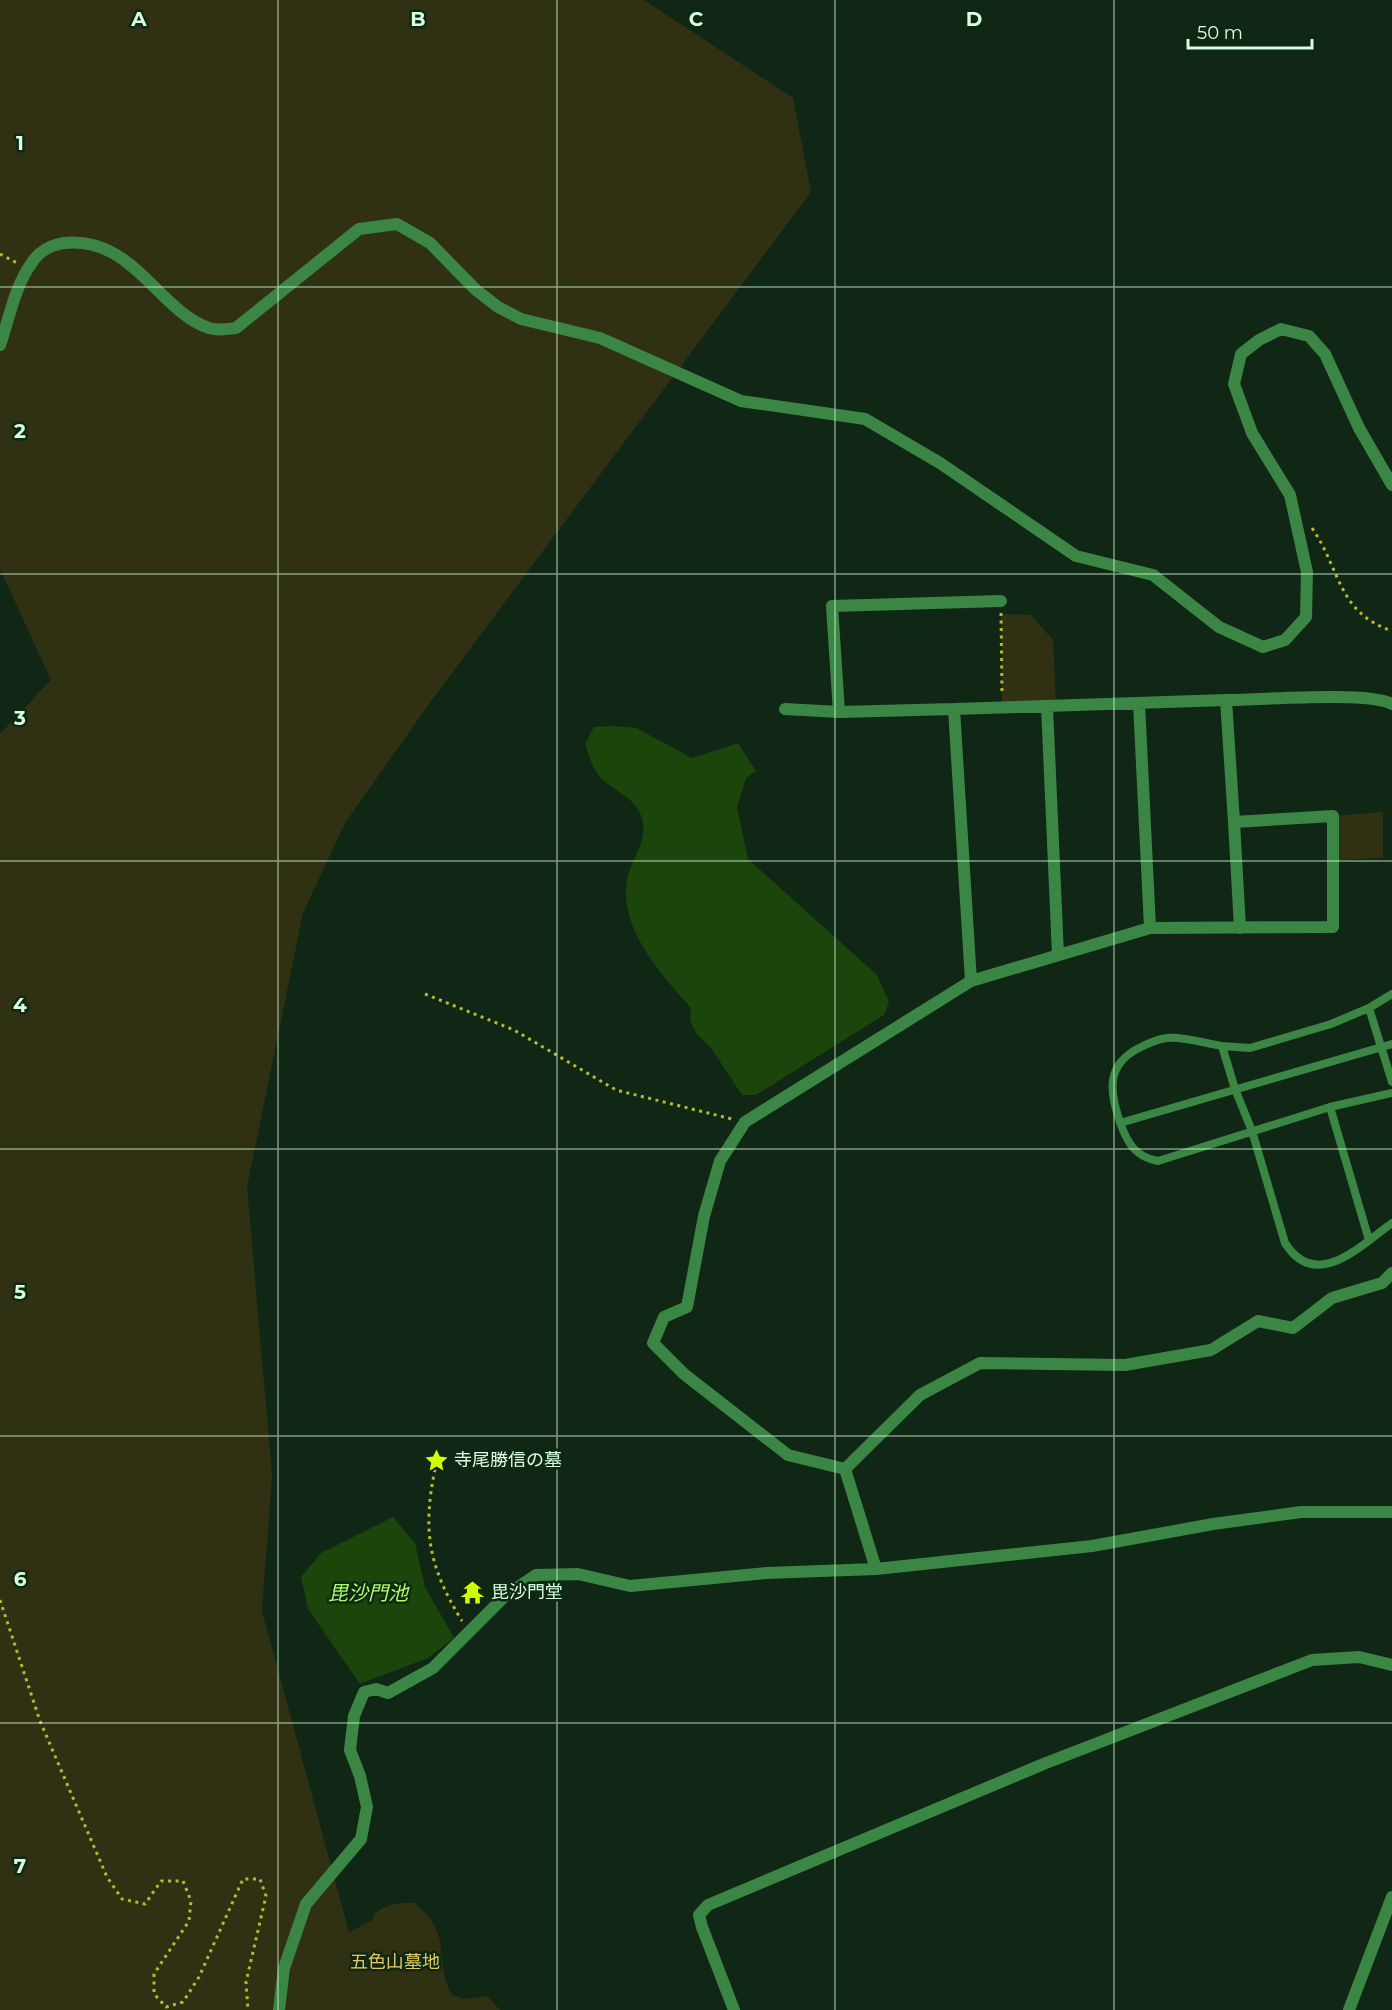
<svg xmlns="http://www.w3.org/2000/svg" width="1392" height="2010" viewBox="0 0 1392 2010" font-family="Montserrat,'Noto Sans JP',sans-serif">
<style>
.green{fill:#303113}
.water{fill:#1b450a}
.lines{fill:none;stroke-linecap:round;stroke-linejoin:round}
.path{stroke:#b7b930;stroke-width:3;stroke-dasharray:3 4.5;stroke-linecap:butt}
.lane{stroke:#3b8644;stroke-width:8}
.street{stroke:#3b8644;stroke-width:12}
.grid{fill:none;stroke:#d6ffde;stroke-width:1.5;stroke-opacity:0.55}
.labels{text-anchor:middle;stroke-width:5;stroke-linejoin:round;paint-order:stroke}
.poi-label{font-size:18px;fill:#d6ffde;stroke:#102715;text-anchor:start}
.park-label{font-size:18px;fill:#e0ca61;stroke:#102715}
.water-label{font-size:20px;font-style:italic;fill:#abff64;stroke:#102715}
.grid-label{font-size:20px;text-anchor:middle;font-weight:bold;fill:#d6ffde;stroke:#102715;stroke-width:5;stroke-linejoin:round;paint-order:stroke}
</style>
<rect width="100%" height="100%" fill="#102715"/>
<!-- green -->
<path class="green" d="M0 0H644L793 98 811 192 431 701 345 823 303 913 247 1187 272 1475 262 1611 349 1932 373 1920 374 1914C385 1905 400 1902 414 1903 455 1935 432 1958 452 1995L465 1999 487 1996 500 2010H0V734L51 680 0 569Z
M1001 614 1031 615 1053 640 1056 706 1002 708Z
M1383 812V858L1333 860V816Z"/>
<!-- water -->
<path class="water" d="M614 726 636 728 692 758 738 743 756 771 746 778 737 808 748 859 877 975 889 1002 884 1015 756 1095H742L711 1048 696 1033 690 1020 691 1008C661 974 615 925 628 875 634 855 648 840 642 818 636 798 617 793 603 780 593 771 589 756 585 744L594 727Z
M393 1517 415 1543 425 1587 454 1638 428 1658 360 1684 308 1609 301 1577 321 1553Z"/>
<g class="lines">
<!-- path -->
<path class="path" d="M0 254 17 263
M1312 528C1341 570 1337 612 1392 631
M1001 613 1002 694
M425 994 514 1030 616 1090 732 1119
M435 1469C422 1532 429 1567 462 1621
M0 1600 40 1721 107 1877 122 1899 145 1904 161 1881H183L191 1901 189 1921 154 1974V1994L166 2007 183 2002 199 1977 243 1879H260L266 1896 246 1982 248 2010"/>
<!-- lane -->
<path class="lane" d="M1392 994 1369 1008 1331 1024 1250 1048 1222 1046 1235 1089 1252 1131 1285 1243C1316 1292 1360 1246 1392 1223
M1369 1008 1392 1082
M1222 1046C1206 1044 1184 1036 1167 1038 1159 1039 1149 1043 1141 1047 1105 1064 1109 1092 1121 1125 1128 1144 1136 1157 1158 1161L1330 1107 1392 1093
M1330 1107 1369 1240
M1120 1123 1392 1044"/>
<!-- street -->
<path class="street" d="M0 345C9 319 15 286 31 264 38 252 51 245 64 243 134 236 158 311 209 328 217 331 228 329 236 328L359 229 397 224 430 243 476 290 498 307 521 319 600 338 741 401 865 419 940 463 1076 556 1153 575 1219 627 1263 647 1285 640 1306 617 1307 572 1290 495 1252 433 1234 384 1241 354 1259 340 1281 329 1309 336 1325 354 1359 428 1392 485
M1226 700 1234 822 1333 816V927L1150 928 971 981 954 709Z
M1226 700C1258 700 1369 691 1392 704
M1139 703 1150 928
M1047 706 1058 955
M785 709 839 712 954 709
M839 712 832 606 1001 601
M1234 822 1240 928
M845 1469 920 1395 980 1363 1125 1365 1211 1350 1258 1321 1293 1328 1332 1298 1382 1283 1392 1273
M876 1569 845 1469 788 1455 684 1374 653 1343 664 1317 687 1307 704 1216 720 1161 745 1122 971 981
M279 2010 284 1968 306 1904 361 1839 367 1807 360 1776 350 1750 354 1716 364 1692 376 1689 388 1693 433 1668 505 1596 536 1575 578 1574 630 1586 766 1573 876 1569 1092 1546 1213 1524 1301 1512H1392
M734 2010 702 1927 699 1915 708 1905 1046 1763 1312 1660 1359 1657 1392 1665
M1349 2010 1392 1897"/>
</g>
<!-- grid -->
<path class="grid" d="M278 0V2010M557 0V2010M835 0V2010M1114 0V2010M0 287H1392M0 574H1392M0 861H1392M0 1149H1392M0 1436H1392M0 1723H1392"/>
<!-- icons -->
<defs>
<symbol id="sight-bare" viewBox="-9 -9 18 18"><path d="M0-6L1.8-2.2L6-1.7L2.9 1.2L3.7 5.4L0 3.3L-3.7 5.4L-2.9 1.2L-6-1.7L-1.8-2.2Z" fill="#d1fe03" stroke="#102715" stroke-width="2.5" paint-order="stroke"/></symbol>
<symbol id="temple-bare" viewBox="-9 -9 18 18"><path d="M0-6L5-2H3V0L6.5 2.5H4V6H1.5V3h-3V6H-4V2.5H-6.5L-3 0V-2H-5Z" fill="#d1fe03" stroke="#102715" stroke-width="2.5" paint-order="stroke"/></symbol>
</defs>
<g fill-rule="evenodd">
<use href="#sight-bare" x="420" y="1444" width="33" height="33"/>
<use href="#temple-bare" x="456" y="1576" width="33" height="33"/>
</g>
<g class="labels">
<!-- poi labels -->
<g class="poi-label">
<text x="454" y="1466">寺尾勝信の墓</text>
<text x="491" y="1598">毘沙門堂</text>
</g>
<!-- park labels -->
<g class="park-label">
<text x="395" y="1968">五色山墓地</text>
</g>
<!-- water labels -->
<g class="water-label">
<text x="368" y="1600">毘沙門池</text>
</g>
</g>
<g class="grid-label">
<text x="139" y="26">A</text>
<text x="418" y="26">B</text>
<text x="696" y="26">C</text>
<text x="974" y="26">D</text>
<text x="20" y="150">1</text>
<text x="20" y="438">2</text>
<text x="20" y="725">3</text>
<text x="20" y="1012">4</text>
<text x="20" y="1299">5</text>
<text x="20" y="1586">6</text>
<text x="20" y="1873">7</text>
</g>
<!-- scale -->
<path d="M1188 39v9h124v-9" fill="none" stroke="#d6ffde" stroke-width="3"/>
<text x="1197" y="39" font-size="18" fill="#d6ffde" stroke="#102715" stroke-width="4.5" paint-order="stroke">50 m</text>
</svg>
